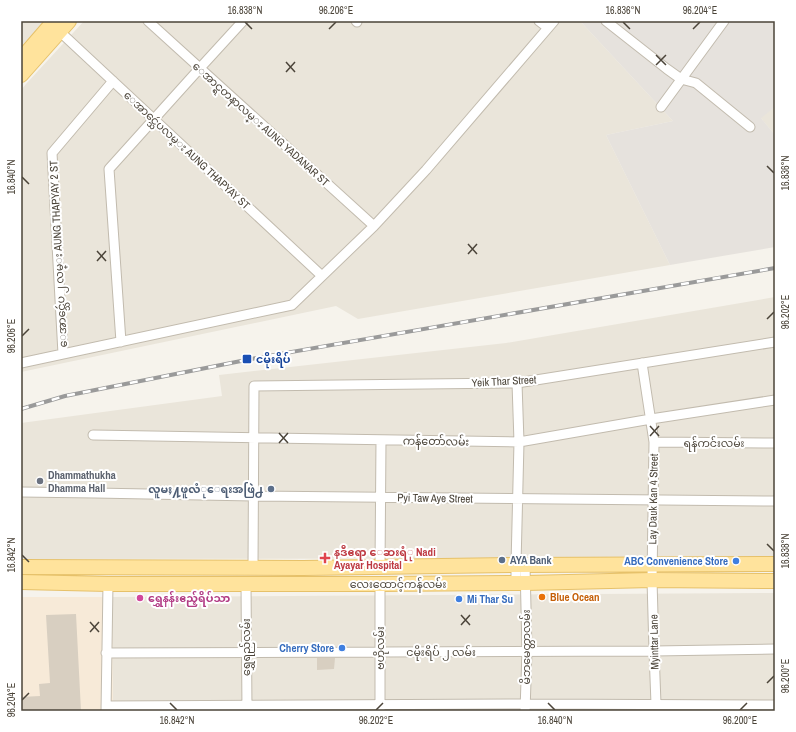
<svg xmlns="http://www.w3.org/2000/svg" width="796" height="732" viewBox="0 0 796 732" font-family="'Archivo Narrow','Noto Sans Myanmar',sans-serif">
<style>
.residential{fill:#eae5da}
.commercial{fill:#f7ead8}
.industrial{fill:#e6e2dd}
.building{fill:#d8cfc1}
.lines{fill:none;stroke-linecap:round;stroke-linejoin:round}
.minor-casing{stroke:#c2bbae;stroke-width:11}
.primary-casing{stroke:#e6c16a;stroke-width:16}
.minor{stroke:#fff;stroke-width:9}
.primary{stroke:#ffe39c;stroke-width:14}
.rail-casing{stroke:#9a9a9a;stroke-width:4}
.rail{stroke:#fff;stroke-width:2.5;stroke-dasharray:8;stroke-linecap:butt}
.ticks{fill:none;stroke:#4b4439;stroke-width:1.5}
.transit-dot{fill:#1a4fb4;stroke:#fff;stroke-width:1.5}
.worship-dot{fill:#6b7280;stroke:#fff;stroke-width:1.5}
.service-dot{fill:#5c6f8a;stroke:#fff;stroke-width:1.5}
.health-dot{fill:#e0444e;stroke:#fff;stroke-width:1.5}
.shop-dot{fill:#3f7fe0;stroke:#fff;stroke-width:1.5}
.food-dot{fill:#e8710a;stroke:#fff;stroke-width:1.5}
.hotel-dot{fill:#d1479c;stroke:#fff;stroke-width:1.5}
.labels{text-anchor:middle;stroke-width:4;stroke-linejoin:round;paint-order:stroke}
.street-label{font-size:11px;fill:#4b4439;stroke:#fff}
.transit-label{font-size:11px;font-weight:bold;fill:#164399;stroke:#fff;text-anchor:start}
.worship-label{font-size:11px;font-weight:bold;fill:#5b616d;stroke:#fff;text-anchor:start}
.service-label{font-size:11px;font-weight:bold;fill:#4e5e75;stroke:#fff;text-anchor:end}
.health-label{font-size:11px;font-weight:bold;fill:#be3a42;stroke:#fff;text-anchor:start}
.shop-label{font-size:11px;font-weight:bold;fill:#366cbe;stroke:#fff;text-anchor:end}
.food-label{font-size:11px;font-weight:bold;fill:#c56008;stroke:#fff;text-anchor:start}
.hotel-label{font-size:11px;font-weight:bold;fill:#b23c85;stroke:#fff;text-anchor:start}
.neatline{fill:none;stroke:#4b4439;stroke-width:1.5}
.ticks-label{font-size:10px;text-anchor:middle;fill:#4b4439}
</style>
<rect width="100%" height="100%" fill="#f6f3ec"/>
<!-- residential -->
<path class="residential" d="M21 21H46L21 46Z
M84 21H580L673 121 606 135 670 265 358 319 336 306 21 372V90L26 84Z
M775 107V135L760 117Z
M775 297V558L21 559V423L222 396 219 375 506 343Z
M775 593V711H113L112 597Z"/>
<!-- commercial -->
<path class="commercial" d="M21 597H112L113 711H21Z"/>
<!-- industrial -->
<path class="industrial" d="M580 21H775V107L761 118 775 135V247L670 265 606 135 673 121Z"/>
<!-- building -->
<path class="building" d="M76 614 81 711H21V697L40 696 39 684 50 683 46 615Z
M317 658H335L334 669 317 670Z"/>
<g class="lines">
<defs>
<path id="minor" d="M148 21 374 226
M356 21 357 22
M539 21 548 28
M606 21 667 69 681 79 696 83 750 127
M57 29 322 276
M661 107 724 21
M121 342 109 169 200 68 243 21
M63 354 52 153 113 81
M21 363 292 305 374 226 426 170 554 21
M642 363 654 442 652 580 654 651 656 704
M93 435 519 442 651 419 775 400
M654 442 775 443
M21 492 95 493 253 496 775 501
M525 565 527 651 525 711
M253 568 254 386 517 383 775 342
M380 568 381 440
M516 583V565L519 442 517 383
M246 584 247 711
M106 653 654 651 775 649
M106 706 525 704 775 705
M106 711 108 584
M380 711V584"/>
<path id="primary" d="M21 59 54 21
M21 75 69 21
M21 567 303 568 516 565 775 564
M21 582 108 584H380L526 583 652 580 775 581"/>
</defs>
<!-- minor casing -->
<use href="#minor" class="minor-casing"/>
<!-- primary casing -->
<use href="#primary" class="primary-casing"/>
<!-- minor -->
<use href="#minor" class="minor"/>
<!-- primary -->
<use href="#primary" class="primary"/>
<defs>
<path id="rail" d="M21 409 65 396 251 359 775 268"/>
</defs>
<!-- rail casing -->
<use href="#rail" class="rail-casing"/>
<!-- rail -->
<use href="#rail" class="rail"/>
</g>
<!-- ticks -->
<path class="ticks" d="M245 22 252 29M623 22 630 29M329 29 336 22M693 29 700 22M656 55 666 65M286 62 295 72M656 65 666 55M286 72 295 62M767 166 774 173M22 177 29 184M468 244 477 254M97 251 106 261M468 254 477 244M97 261 106 251M767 319 774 312M22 336 29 329M650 426 659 436M279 433 288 443M650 436 659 426M279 443 288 433M767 544 774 551M22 555 29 562M461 615 470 625M90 622 99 632M461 625 470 615M90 632 99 622M767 683 774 676M22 700 29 693M170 703 177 710M548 703 555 710M376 710 383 703M740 710 747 703"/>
<!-- markers -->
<rect class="transit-dot" x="242" y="354" width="10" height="10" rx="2"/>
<circle class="worship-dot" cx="40" cy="481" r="4"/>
<g class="service-dot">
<circle cx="271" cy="489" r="4"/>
<circle cx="502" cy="560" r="4"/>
</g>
<path class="health-dot" d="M323 552h4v4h4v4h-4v4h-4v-4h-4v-4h4z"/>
<g class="shop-dot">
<circle cx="736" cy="561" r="4"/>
<circle cx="459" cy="599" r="4"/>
<circle cx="342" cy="648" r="4"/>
</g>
<circle class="food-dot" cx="542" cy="597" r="4"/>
<circle class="hotel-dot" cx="140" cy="598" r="4"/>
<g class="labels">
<!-- street labels -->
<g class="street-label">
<text transform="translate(261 124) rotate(42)" y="4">ေအာင္ရတနာလမ္း AUNG YADANAR ST</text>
<text transform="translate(187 150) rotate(43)" y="4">ေအာင္သေဴပလမ္း AUNG THAPYAY ST</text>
<text transform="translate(58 254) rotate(-93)" y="4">ေအာင္သေဴပ ၂ လမ္း AUNG THAPYAY 2 ST</text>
<text transform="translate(504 381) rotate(-3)" y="4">Yeik Thar Street</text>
<text transform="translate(436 441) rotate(1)" y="4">ကန်တော်လမ်း</text>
<text x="714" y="447">ရန်ကင်းလမ်း</text>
<text transform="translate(435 498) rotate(1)" y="4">Pyi Taw Aye Street</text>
<text transform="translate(653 499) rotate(-89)" y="4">Lay Dauk Kan 4 Street</text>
<text x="398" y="588">လေးထောင့်ကန်လမ်း</text>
<text transform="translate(654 642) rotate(-91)" y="4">Myinttar Lane</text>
<text transform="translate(246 647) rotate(-90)" y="4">ရွှေရည်လမ်း</text>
<text transform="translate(526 647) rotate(-90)" y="4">မိဘမေတ္တာလမ်း</text>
<text transform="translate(380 648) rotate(-90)" y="4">ဗဟိုလမ်း</text>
<text x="441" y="656">ငမိုးရိပ် ၂ လမ်း</text>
</g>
<!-- transit labels -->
<g class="transit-label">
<text x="256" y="363">ငမိုးရိပ်</text>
</g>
<!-- worship labels -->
<g class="worship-label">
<text x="48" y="479">Dhammathukha<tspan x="48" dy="13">Dhamma Hall</tspan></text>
</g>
<!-- service labels -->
<g class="service-label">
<text x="263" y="493">လူမႈ႔ဖူလံုေရးအဖြဲ႕</text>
<text x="510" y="564" text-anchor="start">AYA Bank</text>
</g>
<!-- health labels -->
<g class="health-label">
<text x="334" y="556">နဒီဧရာ ေဆးရံု Nadi<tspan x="334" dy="13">Ayayar Hospital</tspan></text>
</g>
<!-- shop labels -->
<g class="shop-label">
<text x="728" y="565">ABC Convenience Store</text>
<text x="467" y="603" text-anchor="start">Mi Thar Su</text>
<text x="334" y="652">Cherry Store</text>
</g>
<!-- food labels -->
<g class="food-label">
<text x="550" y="601">Blue Ocean</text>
</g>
<!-- hotel labels -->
<g class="hotel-label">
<text x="148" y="602">ရွှေနန်းဧည့်ရိပ်သာ</text>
</g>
</g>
<!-- border -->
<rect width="796" height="732" fill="none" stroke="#ffffff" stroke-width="44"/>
<rect x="22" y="22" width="752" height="688" class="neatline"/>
<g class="ticks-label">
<text x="245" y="14">16.838°N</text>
<text x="336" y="14">96.206°E</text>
<text x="623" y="14">16.836°N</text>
<text x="700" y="14">96.204°E</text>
<text transform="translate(785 173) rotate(-90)" y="4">16.836°N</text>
<text transform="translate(11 177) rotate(-90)" y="4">16.840°N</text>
<text transform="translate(785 312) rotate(-90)" y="4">96.202°E</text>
<text transform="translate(11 336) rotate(-90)" y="4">96.206°E</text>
<text transform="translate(785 551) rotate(-90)" y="4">16.838°N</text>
<text transform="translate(11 555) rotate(-90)" y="4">16.842°N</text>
<text transform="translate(785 676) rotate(-90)" y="4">96.200°E</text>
<text transform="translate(11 700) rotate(-90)" y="4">96.204°E</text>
<text x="177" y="724">16.842°N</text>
<text x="376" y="724">96.202°E</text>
<text x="555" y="724">16.840°N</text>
<text x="740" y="724">96.200°E</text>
</g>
</svg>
